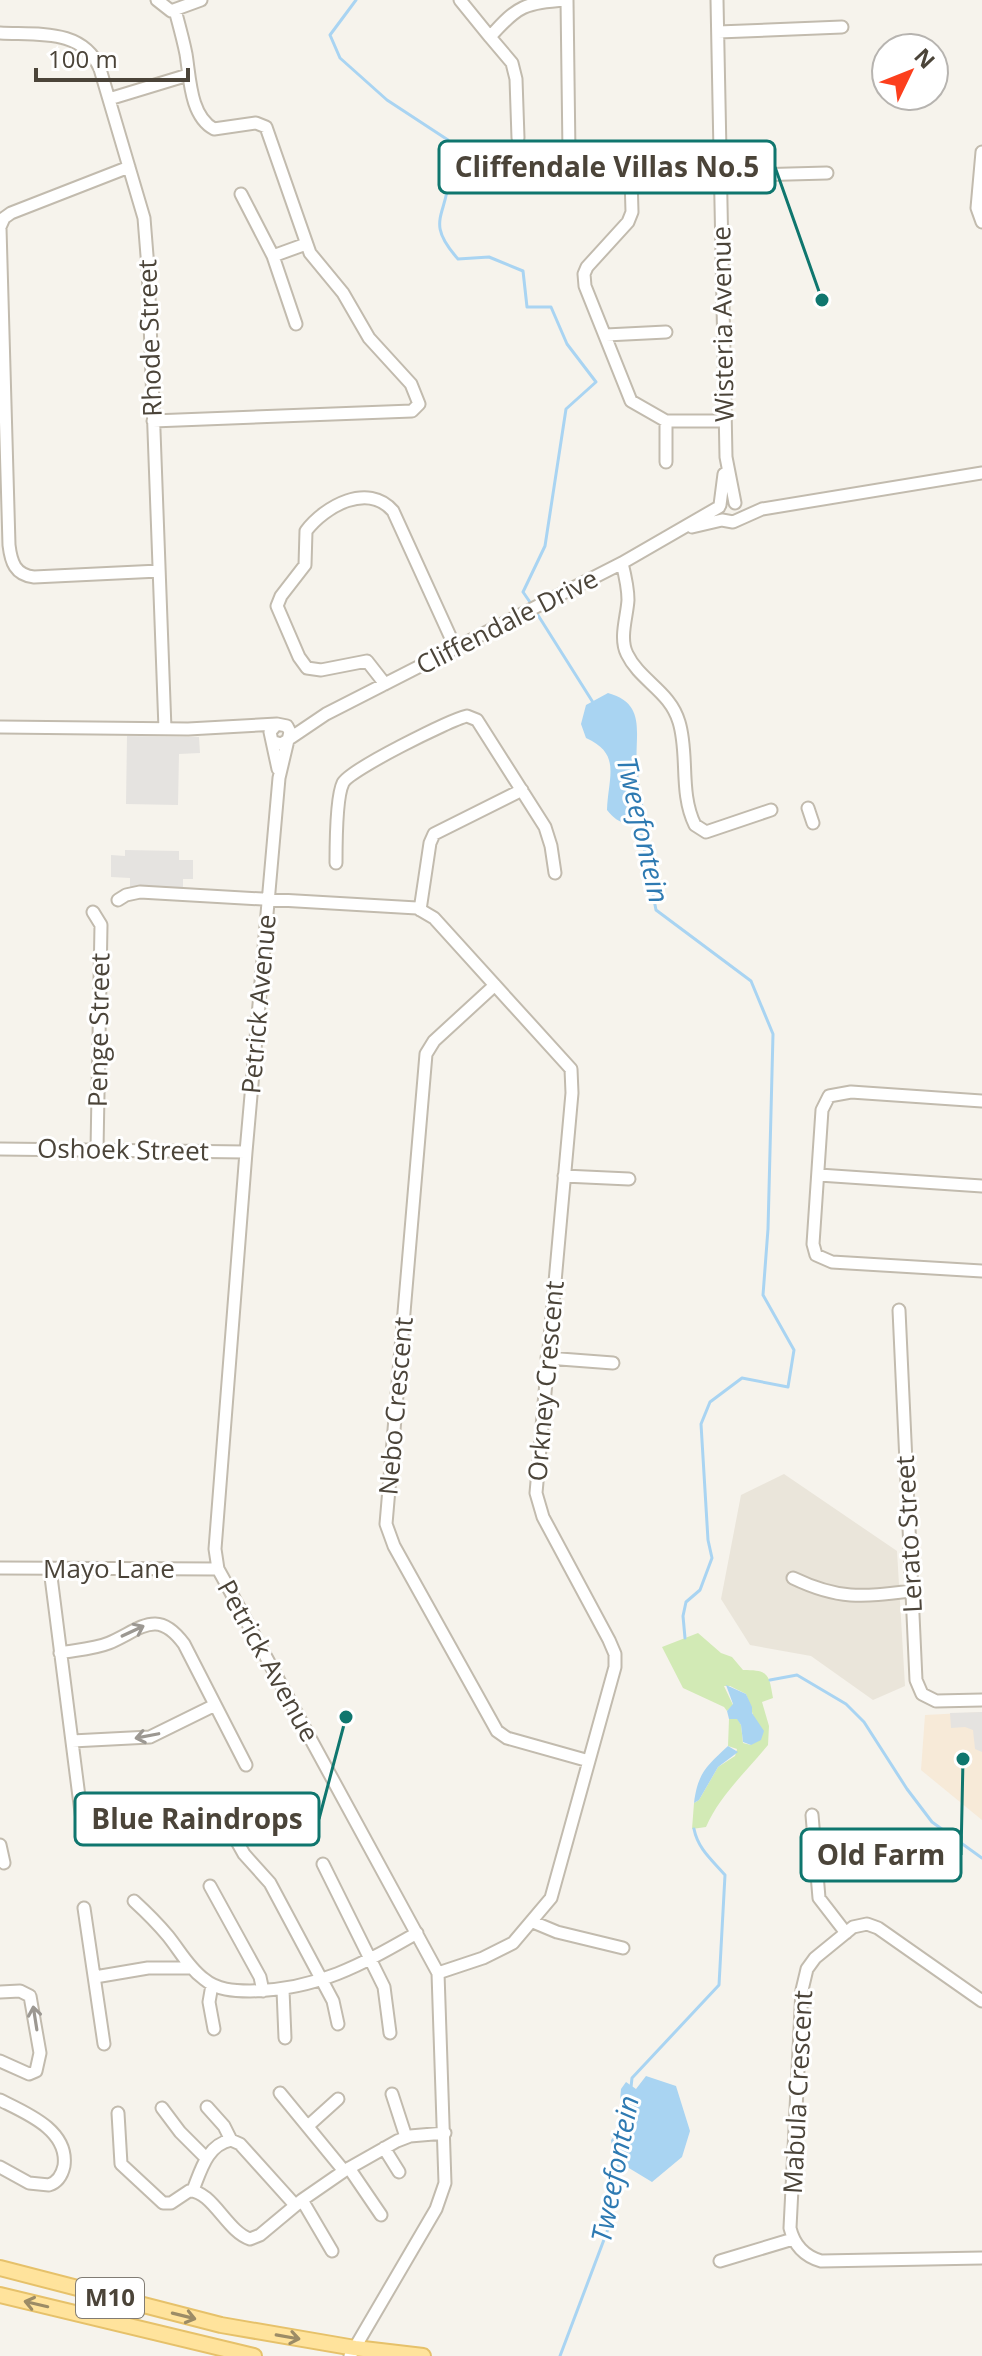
<svg xmlns="http://www.w3.org/2000/svg" width="982" height="2356" viewBox="0 0 982 2356" font-family="'Open Sans',sans-serif">
<style>
.residential{fill:#eae5da}
.commercial{fill:#f7ead8}
.green{fill:#d2eab5}
.parking{fill:#e5e3e0}
.water{fill:#a9d4f2}
.lines{fill:none;stroke-linecap:round;stroke-linejoin:round}
.stream{stroke:#a9d4f2;stroke-width:3}
.minor-casing{stroke:#c2bbae;stroke-width:15}
.major-casing{stroke:#e6c16a;stroke-width:18}
.minor{stroke:#fff;stroke-width:11}
.major{stroke:#ffe39c;stroke-width:14}
.oneway{stroke:#9c9892}
.oneway2{stroke:#9c8c66}
.labels{text-anchor:middle;stroke-width:6;stroke-linejoin:round;paint-order:stroke}
.shield{fill:#fff;stroke:#817c74;stroke-width:2}
.shield-label{font-size:24px;font-weight:bold;fill:#4b4439}
.street-label{font-size:26px;fill:#4b4439;stroke:#fff}
.water-label{font-size:28px;font-style:italic;fill:#2e7ab2;stroke:#fff}
.leader{fill:none;stroke:#0f766e;stroke-width:3}
.callout-dot{fill:#0f766e;stroke:#fff;stroke-width:3}
.callout{fill:#fff;stroke:#0f766e;stroke-width:3}
.callout-label{font-size:28px;text-anchor:middle;font-weight:bold;fill:#4b4439}
</style>
<rect width="100%" height="100%" fill="#f6f3ec"/>
<!-- residential -->
<path class="residential" d="M784 1474 897 1551 905 1686 873 1700 811 1656 750 1645 721 1599 741 1495Z"/>
<!-- commercial -->
<path class="commercial" d="M982 1712V1820L921 1770 925 1715Z"/>
<!-- green -->
<path class="green" d="M698 1633 721 1653 732 1657 743 1670C769 1670 769 1674 773 1698L762 1702 769 1726 768 1745C746 1772 720 1795 706 1827L692 1829 694 1803 699 1800 718 1767 735 1756 737 1749 728 1746 729 1719 737 1718 741 1725 743 1743 751 1745 754 1718 746 1694 730 1686H724L733 1705 727 1711 724 1707 683 1688 662 1647Z"/>
<!-- parking -->
<path class="parking" d="M127 736 199 737 200 753 179 754 178 805 126 804Z
M125 850 179 851V860H193V879H183V888L130 887V878L111 877V855L125 856Z
M982 1712V1752L975 1749 973 1730 965 1727 951 1728 950 1713Z"/>
<!-- water -->
<path class="water" d="M608 693C648 704 634 735 637 767 639 781 642 796 644 811 628 825 621 827 607 810 608 777 622 754 586 738L581 724 586 705Z
M726 1685 746 1694 752 1707V1713L764 1731 761 1740 751 1745 743 1742 741 1725 737 1719H729L727 1711 733 1704Z
M728 1746 738 1752 718 1767 699 1800 694 1803C698 1772 707 1766 728 1746Z
M646 2076 676 2086 690 2131 682 2157 652 2182 614 2159 611 2140 629 2121 634 2106 620 2101 621 2089 626 2082 636 2089Z"/>
<g class="lines">
<!-- stream -->
<path class="stream" d="M356 0 330 35 340 58 387 100 448 140C448 152 450 165 449 178 446 217 425 222 458 259L489 257 523 271 527 307H551L567 344 596 382 566 409 545 546 523 592 532 605
M536 612 594 704
M637 812 656 910 751 981 773 1034 768 1229 763 1295 794 1350 788 1387 742 1378 710 1402 701 1424 708 1540 712 1558 700 1590 686 1602 683 1616 685 1638
M770 1680 797 1675 846 1704 864 1722 907 1789 932 1822 982 1858
M631 2087 632 2078 719 1985 725 1875C712 1860 698 1849 694 1829
M624 2130 628 2102
M560 2356 608 2229 619 2161"/>
<defs>
<path id="minor" d="M157 0 171 11 201 0
M460 0 490 37
M567 0 569 153 570 160 577 172 598 179 827 173
M717 0 726 457 735 503
M718 32 842 27
M0 33C37 35 83 28 100 69L144 218 148 268 165 729
M109 99 188 75
M518 138 516 79 512 63 490 37C518 5 525 3 567 0
M982 152 977 208 982 222
M631 177 632 212 628 222 587 267 584 274 585 286 631 401 666 421H725
M241 194 273 256
M0 227 4 218 11 213 129 167
M0 228 9 545C11 562 15 575 34 577L159 571
M296 324 273 256 306 244
M606 335 666 332
M153 421 412 411 419 404 411 384 369 338 343 293 310 253 266 127 256 123 214 129C190 116 190 78 186 54 183 39 179 25 175 10
M666 462V421
M720 505 724 474
M692 527 722 520 733 522 762 509 982 473
M622 563C625 575 628 588 628 600 627 617 619 638 627 654 640 681 670 691 679 722 689 754 679 793 695 825L706 832 771 810
M385 684 367 661 321 670 307 668 299 657 277 606 281 596 305 565 306 531C325 506 368 482 393 511L455 647
M0 727 188 729 277 724
M289 739 326 714 622 563 719 507
M288 740 279 778 246 1152 215 1549 218 1569 223 1578 438 1973 445 2183 436 2209 350 2356
M274 742 281 744 288 740 290 732 287 726 277 724 270 732 278 769
M808 808 813 823
M336 863C336 845 336 797 343 783 349 770 450 720 467 716L477 720 545 827 551 846 555 873
M118 900 126 895 140 892 417 908 434 918 571 1069 572 1093 536 1493 543 1517 609 1640 615 1654V1667L551 1898 513 1943 483 1958 438 1973
M420 910 430 843 434 834 522 790
M93 912 101 925 97 1150
M495 985 434 1041 426 1054 386 1524 394 1546 497 1731 507 1738 589 1761
M982 1101 851 1092 829 1096 822 1110 813 1244 816 1255 832 1262 982 1271
M0 1149 246 1152
M819 1175 982 1186
M564 1176 629 1179
M899 1310 916 1680 922 1694 936 1701 982 1700
M547 1358 613 1363
M0 1568 218 1569
M50 1569 84 1836
M793 1578C839 1600 862 1597 911 1591
M60 1653C76 1650 94 1649 109 1643 140 1630 157 1607 184 1644L246 1765
M72 1741 150 1737 215 1705
M812 1815 819 1898 846 1933
M230 1829 244 1854 270 1883 333 2001 338 2024
M0 1845 4 1863
M323 1864 384 1987 390 2033
M210 1886 260 1977 263 1991
M134 1901C146 1912 158 1924 168 1936 180 1951 189 1968 204 1979 217 1990 234 1991 250 1991 317 1990 361 1965 417 1933
M84 1908 104 2044
M533 1922 557 1932 623 1948
M95 1977 148 1968H192
M212 1985 209 2002 214 2029
M283 1990 285 2038
M0 1992 20 1991 30 1996 40 2053 36 2071 29 2074 0 2061
M982 2001 878 1928 867 1924 853 1927 815 1958 807 1969 802 1990 790 2228C794 2245 804 2256 821 2261L982 2258
M280 2093 344 2171
M392 2094 406 2137
M0 2100C26 2113 69 2130 64 2166 62 2175 58 2182 49 2185L29 2183 0 2167
M207 2107 224 2126 231 2140
M162 2108 180 2132 206 2158
M118 2113 121 2164 163 2203H171L189 2191C212 2190 227 2232 250 2239L260 2235 302 2200 344 2171 397 2141 410 2136 445 2133
M308 2126 338 2099
M384 2148 399 2172
M349 2168 381 2215
M193 2190C201 2170 207 2145 231 2140L240 2144 295 2205
M302 2200 332 2251
M720 2261 793 2239"/>
<path id="major" d="M0 2268 221 2325 355 2348 423 2356
M0 2295 254 2356"/>
</defs>
<!-- minor casing -->
<use href="#minor" class="minor-casing"/>
<!-- major casing -->
<use href="#major" class="major-casing"/>
<!-- minor -->
<use href="#minor" class="minor"/>
<!-- major -->
<use href="#major" class="major"/>
</g>
<!-- one-way arrows -->
<defs><path id="oneway-shaft" d="M-6 0H5M1.5-3L5.5 0L1.5 3" fill="none" stroke-width="1.6" stroke-linecap="round" stroke-linejoin="round" transform="scale(2)"/></defs>
<g class="oneway">
<use href="#oneway-shaft" transform="translate(133 1631) rotate(-25)"/>
<use href="#oneway-shaft" transform="translate(147 1736) rotate(169)"/>
<use href="#oneway-shaft" transform="translate(35 2018) rotate(-99)"/>
</g>
<g class="oneway2">
<use href="#oneway-shaft" transform="translate(36 2304) rotate(-167)"/>
<use href="#oneway-shaft" transform="translate(184 2316) rotate(14)"/>
<use href="#oneway-shaft" transform="translate(288 2337) rotate(10)"/>
</g>
<g class="labels">
<!-- shield labels -->
<rect class="shield" x="76" y="2278" width="68" height="40" rx="6"/>
<g class="shield-label">
<text x="110" y="2306">M10</text>
</g>
<!-- street labels -->
<g class="street-label">
<text transform="translate(723 324) rotate(-91)" y="9">Wisteria Avenue</text>
<text transform="translate(150 338) rotate(-92)" y="9">Rhode Street</text>
<text transform="translate(507 622) rotate(-27)" y="9">Cliffendale Drive</text>
<text transform="translate(259 1004) rotate(-85)" y="9">Petrick Avenue</text>
<text transform="translate(99 1030) rotate(-89)" y="9">Penge Street</text>
<text transform="translate(123 1150) rotate(1)" y="9">Oshoek Street</text>
<text transform="translate(546 1381) rotate(-85)" y="9">Orkney Crescent</text>
<text transform="translate(396 1406) rotate(-85)" y="9">Nebo Crescent</text>
<text transform="translate(909 1534) rotate(-93)" y="9">Lerato Street</text>
<text x="109" y="1578">Mayo Lane</text>
<text transform="translate(268 1661) rotate(61)" y="9">Petrick Avenue</text>
<text transform="translate(798 2092) rotate(-87)" y="9">Mabula Crescent</text>
</g>
<!-- water labels -->
<g class="water-label">
<text transform="translate(643 830) rotate(77)" y="10">Tweefontein</text>
<text transform="translate(615 2169) rotate(-79)" y="10">Tweefontein</text>
</g>
</g>
<!-- callouts -->
<path class="leader" d="M822 300L775 167M346 1717L319 1819M963 1759L961 1855"/>
<g class="callout-dot">
<circle cx="822" cy="300" r="8"/>
<circle cx="346" cy="1717" r="8"/>
<circle cx="963" cy="1759" r="8"/>
</g>
<g class="callout">
<rect x="439" y="141" width="336" height="52" rx="8"/>
<rect x="75" y="1793" width="244" height="52" rx="8"/>
<rect x="801" y="1829" width="160" height="52" rx="8"/>
</g>
<g class="callout-label">
<text x="607" y="177">Cliffendale Villas No.5</text>
<text x="197" y="1829">Blue Raindrops</text>
<text x="881" y="1865">Old Farm</text>
</g>
<!-- north arrow -->
<g transform="translate(910 72) rotate(47)"><circle r="38" fill="#ffffff" stroke="#b7b4b0" stroke-width="2"/>
<path d="M0-6L14 30L0 20L-14 30Z" fill="#fc3f1d"/>
<text y="-12" font-size="22" font-weight="bold" text-anchor="middle" fill="#4b4439">N</text>
</g>
<!-- scale -->
<path d="M36 68v12h152v-12" fill="none" stroke="#4b4439" stroke-width="4"/>
<text x="48" y="68" font-size="24" fill="#4b4439" stroke="#ffffff" stroke-width="6" paint-order="stroke">100 m</text>
</svg>
